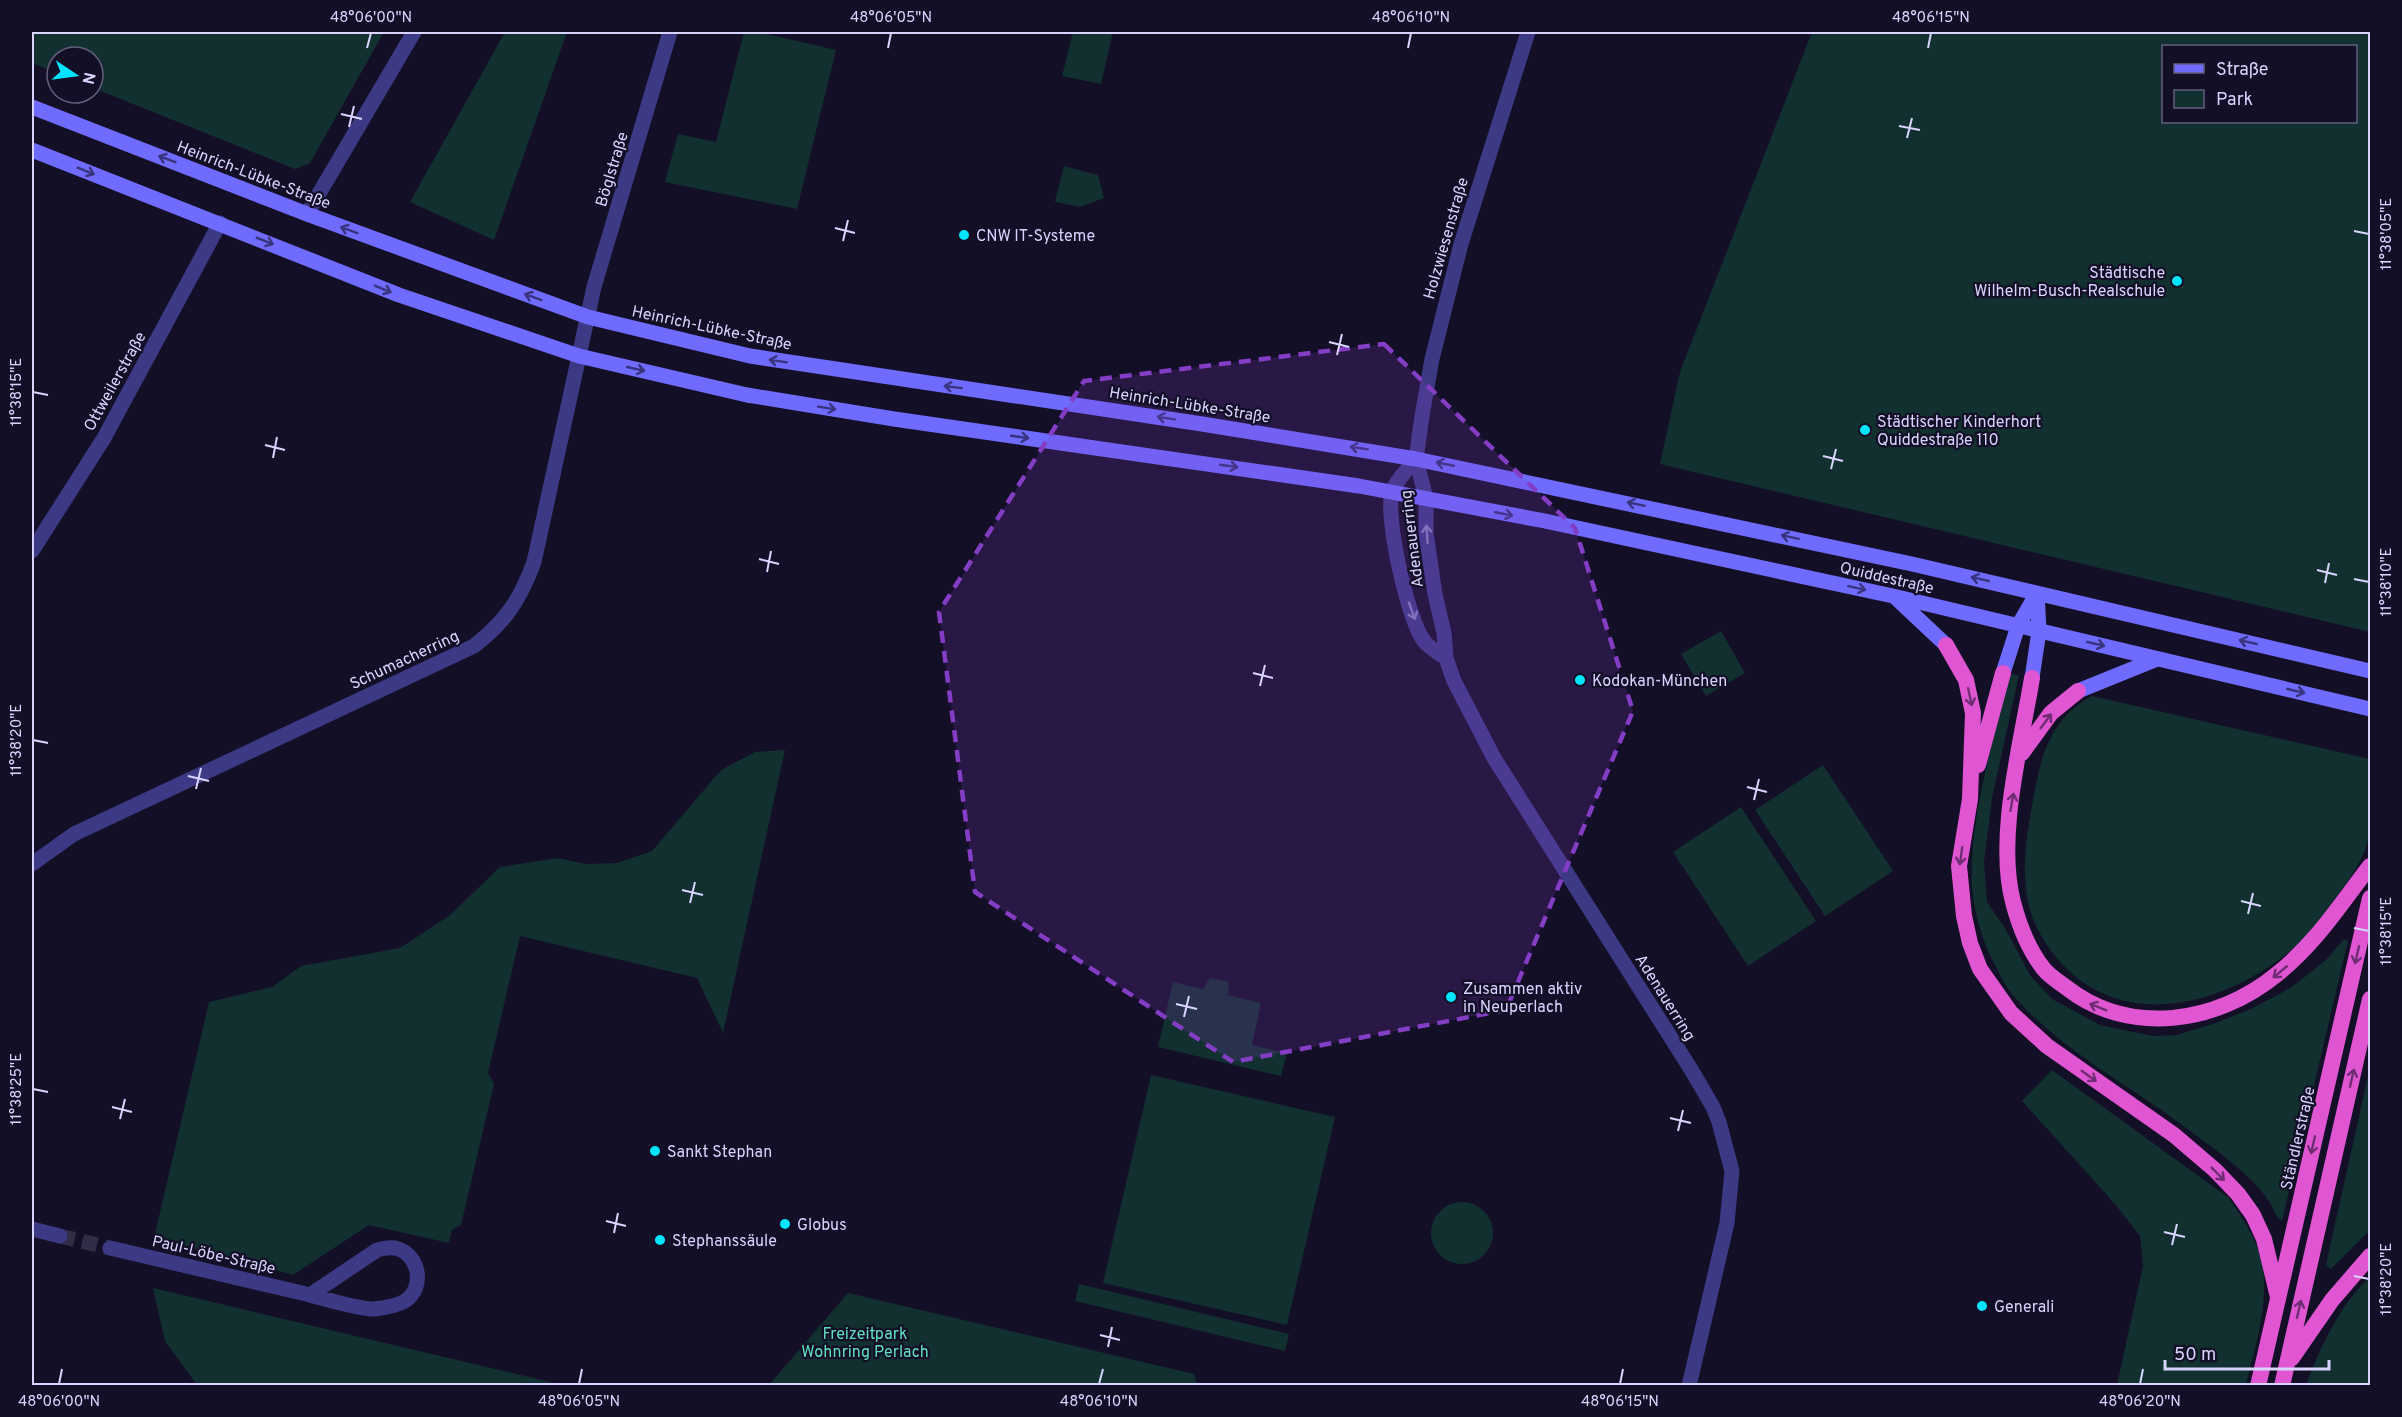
<svg xmlns="http://www.w3.org/2000/svg" width="2402" height="1417" viewBox="0 0 2402 1417" font-family="Overpass,sans-serif">
<style>
.green{fill:#12302f;fill-rule:evenodd}
.lines{fill:none;stroke-linecap:round;stroke-linejoin:round}
.minor-tunnel{stroke:#312d47;stroke-width:15;stroke-dasharray:15 8;stroke-linecap:butt}
.minor{stroke:#3d3a85;stroke-width:15}
.secondary{stroke:#6f6bff;stroke-width:15}
.trunk{stroke:#e055d1;stroke-width:16}
.oneway{stroke:#38347d}
.oneway2{stroke:#837fbc}
.oneway3{stroke:#6f2e73}
.marked{fill:#843dc5;fill-opacity:0.2;stroke:#843dc5;stroke-width:4.5;stroke-dasharray:12 8;stroke-linejoin:round}
.ticks{fill:none;stroke:#d9d4ff;stroke-width:2}
.poi-dot{fill:#00e5ff;stroke:#130f26;stroke-width:2}
.labels{text-anchor:middle;stroke-width:4.5;stroke-linejoin:round;paint-order:stroke}
.street-label{font-size:16px;fill:#d9d4ff;stroke:#130f26}
.poi-label{font-size:16px;fill:#d9d4ff;stroke:#130f26;text-anchor:start}
.park-label{font-size:16px;fill:#5fe0c0;stroke:#130f26}
.neatline{fill:none;stroke:#d9d4ff;stroke-width:2}
.ticks-label{font-size:15px;text-anchor:middle;fill:#d9d4ff}
</style>
<rect width="100%" height="100%" fill="#130f26"/>
<!-- green -->
<path class="green" d="M32 32H384L310 163 295 169 93 88V57H57V73L32 63Z
M505 32H567L494 240 410 202Z
M744 32H759L836 50 797 209 665 182 678 134 716 142Z
M1073 32H1113L1101 84 1062 76Z
M1812 32H2370V632L1660 464 1680 372ZM2164 46H2356V122H2164Z
M1064 166 1098 175 1104 198 1080 207 1055 202Z
M1721 631 1745 673 1706 696 1681 654Z
M2009 674 2019 675 1992 798 1984 862 1987 902 2005 928 2030 975 2052 999 2100 1025 2153 1036 2176 1035 2216 1023 2253 1008 2292 987 2327 959 2344 939 2348 941 2282 1221C2275 1217 2274 1209 2270 1203 2264 1193 2254 1183 2246 1175 2225 1156 2201 1139 2178 1122 2125 1083 2063 1050 2018 1001 2009 992 2002 979 1996 967 1985 947 1978 926 1974 903 1963 838 1994 739 2009 674Z
M2092 696 2370 759C2370 776 2368 796 2370 813 2370 818 2371 825 2370 830 2367 857 2348 881 2333 902 2324 914 2316 928 2305 938 2241 999 2132 1038 2062 964 2047 948 2034 927 2029 906 2021 875 2026 837 2032 806 2040 761 2047 720 2092 696Z
M785 750 723 1033 697 978 520 936 488 1073 494 1084 461 1225 452 1230 449 1243 369 1225 293 1275 154 1238 209 1002 272 987 301 966 400 948 450 915 500 867 558 858 586 864 617 863 652 851 721 770 755 752Z
M1823 765 1893 871 1825 916 1755 810Z
M1741 807 1816 921 1748 966 1673 852Z
M1210 978 1229 982 1228 995 1261 1003 1252 1045 1287 1053 1281 1076 1158 1047 1173 982 1203 989Z
M2370 1067V1230L2331 1269 2326 1266 2327 1260Z
M2052 1070 2229 1198C2243 1219 2259 1242 2263 1268 2268 1307 2255 1348 2246 1385H2117L2143 1266 2140 1236 2115 1204 2022 1101Z
M1151 1075 1335 1117 1287 1325 1103 1283Z
M1431 1233a31 31 0 1 1 62 0a31 31 0 1 1-62 0Z
M2370 1277V1385H2306C2320 1348 2340 1304 2370 1277Z
M1079 1284 1289 1334 1285 1351 1075 1301Z
M153 1288 563 1385H197L165 1341Z
M848 1293 1194 1374 1197 1385H769Z"/>
<g class="lines">
<!-- minor-tunnel -->
<path class="minor-tunnel" d="M60 1236 110 1248"/>
<!-- minor -->
<path class="minor" d="M1528 32 1461 244 1432 359 1422 416 1416 459 1426 498V533L1435 594 1444 633 1446 658 1454 681 1494 758 1692 1071 1713 1107 1719 1122 1732 1171 1727 1223 1689 1386
M307 214 414 32
M1416 459C1409 468 1395 481 1392 493 1385 517 1408 621 1424 641 1429 648 1439 653 1446 658
M32 551 104 438 220 223
M32 864 74 834 474 646C506 621 520 600 534 562L594 287 670 32
M32 1229 60 1236
M110 1248C174 1263 238 1278 302 1293 318 1297 360 1310 374 1309 383 1308 397 1306 405 1301 426 1287 419 1253 395 1248 388 1247 383 1248 377 1250L310 1295"/>
<!-- secondary -->
<path class="secondary" d="M32 107 307 214 588 317 750 356 1202 424 1416 459 1912 564 2370 671
M32 150 399 295 579 356 747 395 894 419 1359 486 1545 521 1893 596 2370 709
M1896 598 1946 645
M2003 673 2018 626 2037 593
M2032 678 2039 631 2037 593
M2078 691 2157 659"/>
<!-- trunk -->
<path class="trunk" d="M1946 645 1966 680 1973 713 1970 799 1959 866 1964 916 1970 943 1980 969 2011 1013 2047 1046 2174 1135 2215 1170 2238 1194 2253 1215 2264 1239 2278 1297
M2032 678C2021 745 1996 837 2013 902 2019 925 2029 950 2043 968 2049 976 2059 982 2067 988 2130 1037 2217 1023 2276 975 2317 942 2339 906 2370 866
M2022 753 2051 713 2078 691
M1978 765 2003 673
M2292 1358 2332 1300 2370 1256
M2258 1386 2370 898
M2282 1386 2370 999"/>
</g>
<!-- one-way arrows -->
<defs><path id="oneway-shaft" d="M-6 0H5M1.5-3L5.5 0L1.5 3" fill="none" stroke-width="1.6" stroke-linecap="round" stroke-linejoin="round" transform="scale(1.5)"/></defs>
<g class="oneway">
<use href="#oneway-shaft" transform="translate(167 159) rotate(-159)"/>
<use href="#oneway-shaft" transform="translate(86 171) rotate(22)"/>
<use href="#oneway-shaft" transform="translate(349 230) rotate(-160)"/>
<use href="#oneway-shaft" transform="translate(265 241) rotate(22)"/>
<use href="#oneway-shaft" transform="translate(383 289) rotate(22)"/>
<use href="#oneway-shaft" transform="translate(533 297) rotate(-160)"/>
<use href="#oneway-shaft" transform="translate(778 361) rotate(-171)"/>
<use href="#oneway-shaft" transform="translate(636 369) rotate(13)"/>
<use href="#oneway-shaft" transform="translate(953 387) rotate(-173)"/>
<use href="#oneway-shaft" transform="translate(827 408) rotate(9)"/>
<use href="#oneway-shaft" transform="translate(1166 418) rotate(-171)"/>
<use href="#oneway-shaft" transform="translate(1020 437) rotate(8)"/>
<use href="#oneway-shaft" transform="translate(1359 448) rotate(-171)"/>
<use href="#oneway-shaft" transform="translate(1445 464) rotate(-169)"/>
<use href="#oneway-shaft" transform="translate(1229 466) rotate(8)"/>
<use href="#oneway-shaft" transform="translate(1636 504) rotate(-168)"/>
<use href="#oneway-shaft" transform="translate(1504 514) rotate(11)"/>
<use href="#oneway-shaft" transform="translate(1790 537) rotate(-168)"/>
<use href="#oneway-shaft" transform="translate(1980 579) rotate(-167)"/>
<use href="#oneway-shaft" transform="translate(1857 588) rotate(12)"/>
<use href="#oneway-shaft" transform="translate(2248 642) rotate(-167)"/>
<use href="#oneway-shaft" transform="translate(2096 644) rotate(13)"/>
<use href="#oneway-shaft" transform="translate(2296 691) rotate(13)"/>
</g>
<g class="oneway2">
<use href="#oneway-shaft" transform="translate(1427 534) rotate(-94)"/>
<use href="#oneway-shaft" transform="translate(1412 611) rotate(70)"/>
</g>
<g class="oneway3">
<use href="#oneway-shaft" transform="translate(1970 697) rotate(78)"/>
<use href="#oneway-shaft" transform="translate(2046 721) rotate(-53)"/>
<use href="#oneway-shaft" transform="translate(2012 802) rotate(-80)"/>
<use href="#oneway-shaft" transform="translate(1961 856) rotate(98)"/>
<use href="#oneway-shaft" transform="translate(2357 955) rotate(103)"/>
<use href="#oneway-shaft" transform="translate(2280 972) rotate(140)"/>
<use href="#oneway-shaft" transform="translate(2098 1007) rotate(-158)"/>
<use href="#oneway-shaft" transform="translate(2089 1076) rotate(36)"/>
<use href="#oneway-shaft" transform="translate(2352 1078) rotate(-77)"/>
<use href="#oneway-shaft" transform="translate(2313 1145) rotate(103)"/>
<use href="#oneway-shaft" transform="translate(2218 1174) rotate(45)"/>
<use href="#oneway-shaft" transform="translate(2299 1309) rotate(-77)"/>
</g>
<!-- marked area -->
<path class="marked" d="M1384 344 1575 528 1633 711 1506 1010 1233 1062 975 892 939 612 1084 381Z"/>
<!-- ticks -->
<path class="ticks" d="M367 48 371 33M888 48 891 33M1408 48 1411 33M1928 48 1931 33M341 114 362 119M1899 126 1920 130M349 127 354 106M1907 138 1912 118M835 228 855 233M2354 231 2369 234M843 241 848 220M1329 342 1349 347M1337 355 1342 334M33 392 48 395M265 445 285 450M1823 456 1843 461M273 458 277 437M1831 469 1836 449M759 559 779 564M2317 570 2337 575M767 572 771 551M2354 579 2369 582M2325 583 2329 563M1253 673 1273 678M1260 686 1265 665M33 740 48 743M188 776 209 781M1747 787 1767 792M196 789 201 768M1754 800 1759 779M682 890 703 895M2241 901 2261 906M690 903 695 882M2248 914 2253 893M2354 928 2369 931M1176 1004 1197 1009M1184 1017 1189 996M33 1089 48 1092M112 1107 132 1112M1670 1118 1691 1123M120 1119 125 1099M1678 1131 1683 1110M606 1221 626 1226M2164 1232 2185 1237M614 1233 618 1213M2172 1245 2177 1224M2354 1276 2369 1279M1100 1335 1120 1340M1108 1347 1112 1327M59 1384 62 1369M579 1384 582 1369M1099 1384 1103 1369M1620 1384 1623 1369M2140 1384 2143 1369"/>
<!-- markers -->
<g class="poi-dot">
<circle cx="964" cy="235" r="6"/>
<circle cx="2177" cy="281" r="6"/>
<circle cx="1865" cy="430" r="6"/>
<circle cx="1580" cy="680" r="6"/>
<circle cx="1451" cy="997" r="6"/>
<circle cx="655" cy="1151" r="6"/>
<circle cx="785" cy="1224" r="6"/>
<circle cx="660" cy="1240" r="6"/>
<circle cx="1982" cy="1306" r="6"/>
</g>
<g class="labels">
<!-- street labels -->
<g class="street-label">
<text transform="translate(611 169) rotate(-73)" y="6">Böglstraße</text>
<text transform="translate(254 174) rotate(21)" y="6">Heinrich-Lübke-Straße</text>
<text transform="translate(1445 238) rotate(-74)" y="6">Holzwiesenstraße</text>
<text transform="translate(712 327) rotate(12)" y="6">Heinrich-Lübke-Straße</text>
<text transform="translate(114 381) rotate(-61)" y="6">Ottweilerstraße</text>
<text transform="translate(1190 404) rotate(9)" y="6">Heinrich-Lübke-Straße</text>
<text transform="translate(1411 539) rotate(-97)" y="6">Adenauerring</text>
<text transform="translate(1887 577) rotate(13)" y="6">Quiddestraße</text>
<text transform="translate(404 659) rotate(-25)" y="6">Schumacherring</text>
<text transform="translate(1666 997) rotate(58)" y="6">Adenauerring</text>
<text transform="translate(2297 1138) rotate(-77)" y="6">Ständlerstraße</text>
<text transform="translate(214 1254) rotate(13)" y="6">Paul-Löbe-Straße</text>
</g>
<!-- poi labels -->
<g class="poi-label">
<text x="976" y="241">CNW IT-Systeme</text>
<text x="2165" y="278" text-anchor="end">Städtische<tspan x="2165" dy="18">Wilhelm-Busch-Realschule</tspan></text>
<text x="1877" y="427">Städtischer Kinderhort<tspan x="1877" dy="18">Quiddestraße 110</tspan></text>
<text x="1592" y="686">Kodokan-München</text>
<text x="1463" y="994">Zusammen aktiv<tspan x="1463" dy="18">in Neuperlach</tspan></text>
<text x="667" y="1157">Sankt Stephan</text>
<text x="797" y="1230">Globus</text>
<text x="672" y="1246">Stephanssäule</text>
<text x="1994" y="1312">Generali</text>
</g>
<!-- park labels -->
<g class="park-label">
<text x="865" y="1339">Freizeitpark<tspan x="865" dy="18">Wohnring Perlach</tspan></text>
</g>
</g>
<!-- border -->
<rect width="2402" height="1417" fill="none" stroke="#130f26" stroke-width="66"/>
<!-- legend -->
<rect x="2162" y="45" width="195" height="78" fill="#130f26" stroke="#625e7d" stroke-width="1.5"/>
<rect x="2174" y="64" width="30" height="9" fill="#6f6bff" stroke="#625e7d" stroke-width="1.5"/>
<text x="2216" y="75" font-size="18" fill="#d9d4ff">Straße</text>
<rect x="2174" y="90" width="30" height="18" fill="#12302f" stroke="#625e7d" stroke-width="1.5"/>
<text x="2216" y="105" font-size="18" fill="#d9d4ff">Park</text>
<!-- north arrow -->
<g transform="translate(75 75) rotate(103)"><circle r="28" fill="#130f26" stroke="#625e7d" stroke-width="1.5"/>
<path d="M0-4.5L10 22L0 15L-10 22Z" fill="#00e5ff"/>
<text y="-9" font-size="16" font-weight="bold" text-anchor="middle" fill="#d9d4ff">N</text>
</g>
<!-- scale -->
<path d="M2165 1360v9h164v-9" fill="none" stroke="#d9d4ff" stroke-width="3"/>
<text x="2174" y="1360" font-size="18" fill="#d9d4ff" stroke="#130f26" stroke-width="4.5" paint-order="stroke">50 m</text>
<rect x="33" y="33" width="2336" height="1351" class="neatline"/>
<g class="ticks-label">
<text x="371" y="22">48°06'00"N</text>
<text x="891" y="22">48°06'05"N</text>
<text x="1411" y="22">48°06'10"N</text>
<text x="1931" y="22">48°06'15"N</text>
<text transform="translate(2386 234) rotate(-90)" y="5">11°38'05"E</text>
<text transform="translate(16 392) rotate(-90)" y="5">11°38'15"E</text>
<text transform="translate(2386 582) rotate(-90)" y="5">11°38'10"E</text>
<text transform="translate(16 740) rotate(-90)" y="5">11°38'20"E</text>
<text transform="translate(2386 931) rotate(-90)" y="5">11°38'15"E</text>
<text transform="translate(16 1089) rotate(-90)" y="5">11°38'25"E</text>
<text transform="translate(2386 1279) rotate(-90)" y="5">11°38'20"E</text>
<text x="59" y="1406">48°06'00"N</text>
<text x="579" y="1406">48°06'05"N</text>
<text x="1099" y="1406">48°06'10"N</text>
<text x="1620" y="1406">48°06'15"N</text>
<text x="2140" y="1406">48°06'20"N</text>
</g>
</svg>
